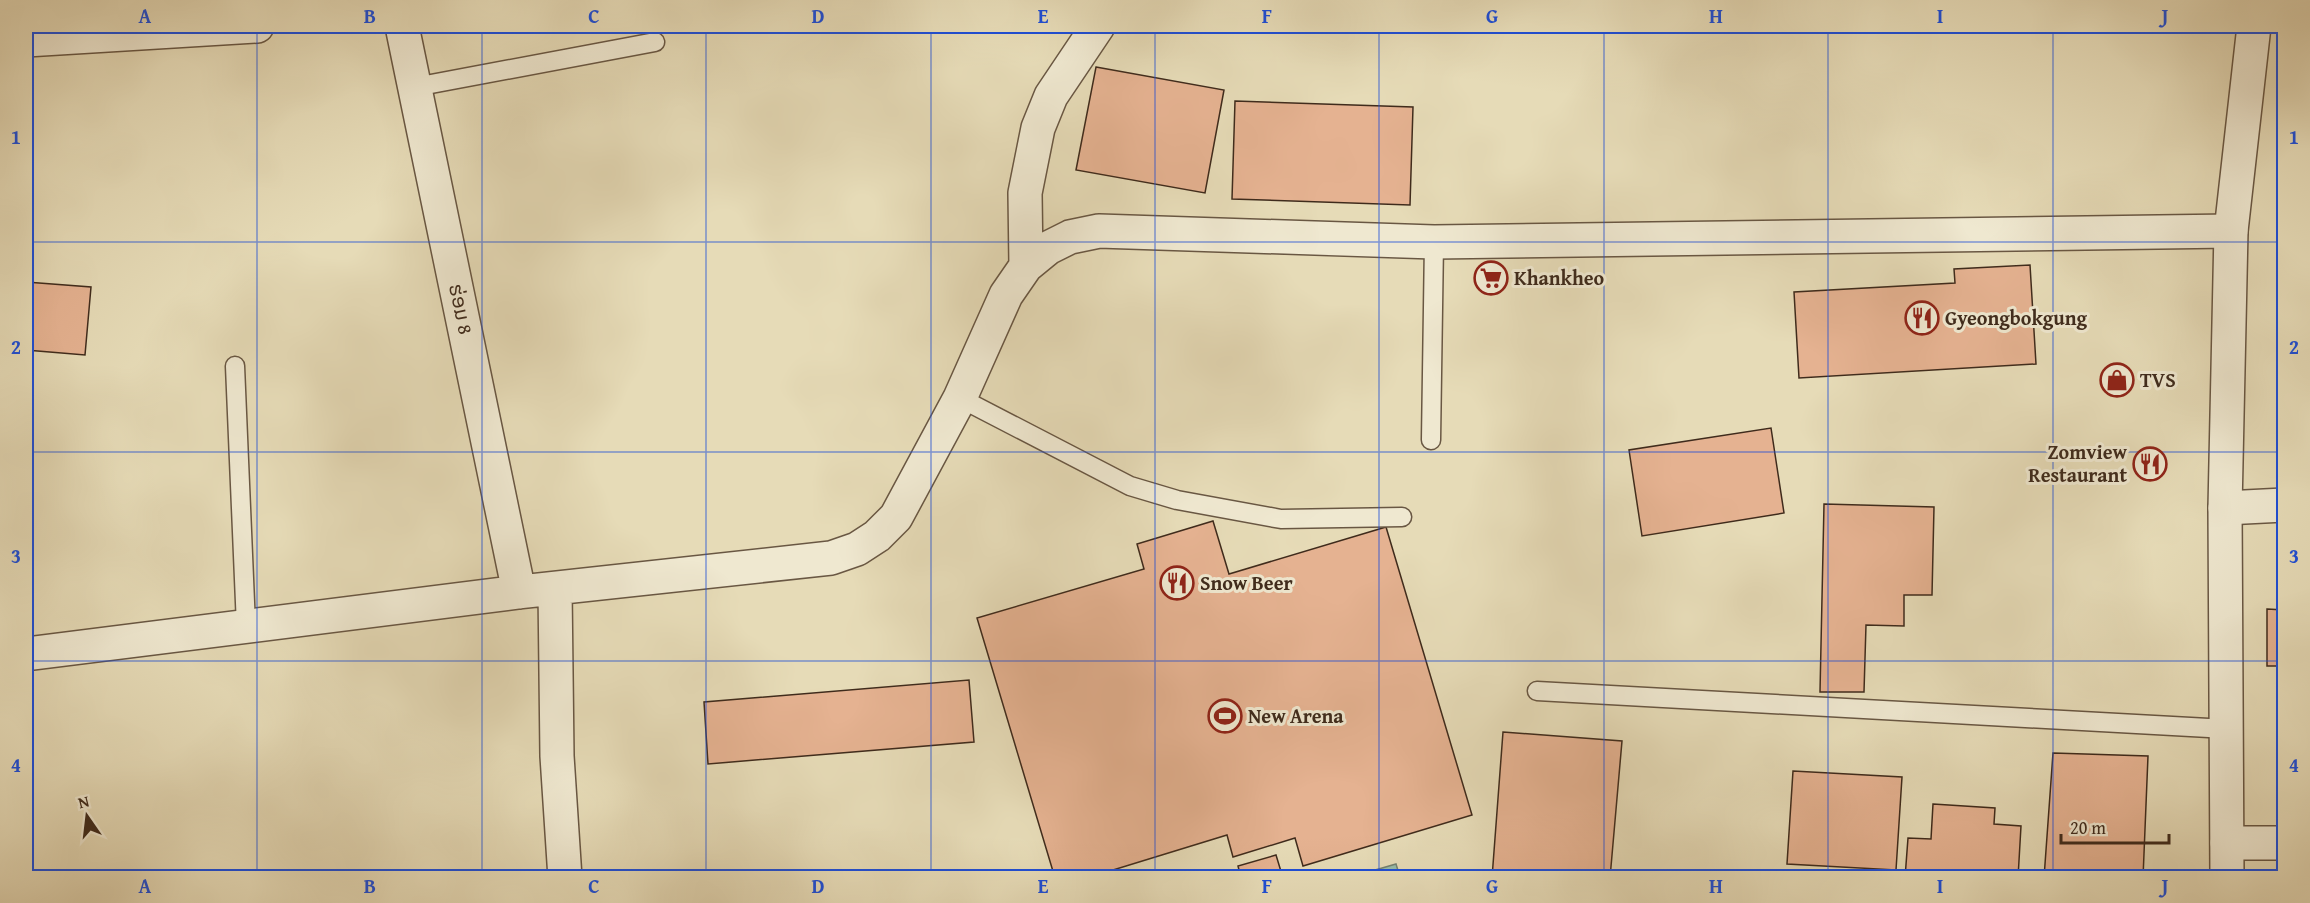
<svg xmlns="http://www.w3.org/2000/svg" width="2310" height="903" viewBox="0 0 2310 903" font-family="'Gentium Book Plus','Noto Sans Lao',serif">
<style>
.water{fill:#97bcaa;stroke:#748271;stroke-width:1.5}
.building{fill:#e5b291;stroke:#3f2b1c;stroke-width:1.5}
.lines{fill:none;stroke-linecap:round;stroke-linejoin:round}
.service-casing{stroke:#695743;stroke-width:21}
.minor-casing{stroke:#695743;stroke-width:36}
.tertiary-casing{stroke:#695743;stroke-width:36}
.service{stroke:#efe8d0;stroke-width:18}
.minor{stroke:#efe8d0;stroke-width:33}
.tertiary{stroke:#efe8d0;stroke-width:33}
.grid{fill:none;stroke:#1d4ed8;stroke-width:1.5;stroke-opacity:0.55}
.labels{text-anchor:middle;stroke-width:6;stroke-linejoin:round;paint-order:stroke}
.poi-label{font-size:20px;font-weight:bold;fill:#3f2b1c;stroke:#efe8d0;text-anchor:start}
.street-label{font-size:20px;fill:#3f2b1c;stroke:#efe8d0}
.neatline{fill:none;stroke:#1d4ed8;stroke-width:2}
.grid-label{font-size:20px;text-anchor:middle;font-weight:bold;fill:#1d4ed8}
</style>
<rect width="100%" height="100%" fill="#e6dbb7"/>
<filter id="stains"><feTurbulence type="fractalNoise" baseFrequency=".00333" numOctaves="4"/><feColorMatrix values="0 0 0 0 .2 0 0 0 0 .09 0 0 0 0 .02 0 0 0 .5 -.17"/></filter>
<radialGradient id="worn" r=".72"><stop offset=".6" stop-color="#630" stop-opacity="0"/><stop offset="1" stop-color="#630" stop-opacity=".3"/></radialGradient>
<!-- water -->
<path class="water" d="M1396 864 1400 877H1351Z"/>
<!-- building -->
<path class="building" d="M1096 67 1224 90 1205 193 1076 170Z
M1235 101 1413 107 1410 205 1232 199Z
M2030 265 2036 364 1799 378 1794 292 1955 283 1954 269Z
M26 282 91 287 85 355 26 350Z
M1771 428 1784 513 1642 536 1629 450Z
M1824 504 1934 507 1932 595H1904V626L1866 625 1864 692H1820Z
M1213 521 1229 574 1386 527 1472 815 1303 866 1295 838 1233 857 1227 835 1087 878H1055L977 618 1144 569 1137 544Z
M2267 609 2284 610V666H2267Z
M969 680 974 742 708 764 704 702Z
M1503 732 1622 741 1610 878H1492Z
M2053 753 2148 756 2143 878H2044Z
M1793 771 1902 777 1896 870 1787 864Z
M1933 804 1995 808 1994 824 2021 826 2018 878H1905L1908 838 1931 839Z
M1276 855 1283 878H1241L1238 866Z
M2275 874H2284V878H2275Z"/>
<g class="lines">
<defs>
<path id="service" d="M415 87 655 42
M235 366 246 626
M960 398 1130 486 1177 500 1281 519 1402 517
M1431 440 1434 242
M1537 691 2227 729"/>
<path id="minor" d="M402 26 519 592
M26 40 257 26
M1026 266 1025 193 1038 128 1051 96 1098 26
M2225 508 2284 505
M555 589 557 756 565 878
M26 654 519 592 831 558 857 549 877 536 896 517 960 398 1006 295 1026 266 1048 248 1070 237 1099 231 1434 242 2231 231
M2227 843H2284"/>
<path id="tertiary" d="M2227 878 2225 508 2231 231 2254 26"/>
</defs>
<!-- service casing -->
<use href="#service" class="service-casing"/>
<!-- minor casing -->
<use href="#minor" class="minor-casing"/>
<!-- tertiary casing -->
<use href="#tertiary" class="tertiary-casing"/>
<!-- service -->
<use href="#service" class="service"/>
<!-- minor -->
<use href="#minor" class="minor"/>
<!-- tertiary -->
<use href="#tertiary" class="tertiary"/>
</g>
<!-- grid -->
<path class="grid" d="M257 26V878M482 26V878M706 26V878M931 26V878M1155 26V878M1379 26V878M1604 26V878M1828 26V878M2053 26V878M26 242H2284M26 452H2284M26 661H2284"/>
<!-- icons -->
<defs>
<symbol id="supermarket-ring" viewBox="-11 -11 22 22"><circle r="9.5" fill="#efe8d0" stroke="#8f2418" stroke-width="1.5"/><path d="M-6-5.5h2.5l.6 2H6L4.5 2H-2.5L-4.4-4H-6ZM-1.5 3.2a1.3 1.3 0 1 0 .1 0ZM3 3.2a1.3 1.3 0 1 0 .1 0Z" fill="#8f2418"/></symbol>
<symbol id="restaurant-ring" viewBox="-11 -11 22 22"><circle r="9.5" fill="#efe8d0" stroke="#8f2418" stroke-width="1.5"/><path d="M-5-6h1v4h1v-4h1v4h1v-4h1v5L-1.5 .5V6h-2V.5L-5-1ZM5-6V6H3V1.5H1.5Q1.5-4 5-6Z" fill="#8f2418"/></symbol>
<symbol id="shop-ring" viewBox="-11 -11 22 22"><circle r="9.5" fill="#efe8d0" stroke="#8f2418" stroke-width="1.5"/><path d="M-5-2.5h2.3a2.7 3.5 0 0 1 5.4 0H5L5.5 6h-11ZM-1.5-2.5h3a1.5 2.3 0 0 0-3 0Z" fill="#8f2418"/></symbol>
<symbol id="stadium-ring" viewBox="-11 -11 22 22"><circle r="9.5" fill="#efe8d0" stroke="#8f2418" stroke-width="1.5"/><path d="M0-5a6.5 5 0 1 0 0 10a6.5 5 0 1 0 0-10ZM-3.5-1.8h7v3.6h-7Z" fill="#8f2418"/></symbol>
</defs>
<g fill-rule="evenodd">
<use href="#supermarket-ring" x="1472" y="259" width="38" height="38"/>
<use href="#restaurant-ring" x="1903" y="299" width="38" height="38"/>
<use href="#shop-ring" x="2098" y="361" width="38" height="38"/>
<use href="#restaurant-ring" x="2131" y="445" width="38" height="38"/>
<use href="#restaurant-ring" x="1158" y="564" width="38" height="38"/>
<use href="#stadium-ring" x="1206" y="697" width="38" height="38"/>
</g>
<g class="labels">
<!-- poi labels -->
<g class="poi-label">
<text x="1514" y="285">Khankheo</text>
<text x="1945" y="325">Gyeongbokgung</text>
<text x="2140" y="387">TVS</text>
<text x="2127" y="459" text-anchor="end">Zomview<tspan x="2127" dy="23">Restaurant</tspan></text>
<text x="1200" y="590">Snow Beer</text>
<text x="1248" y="723">New Arena</text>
</g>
<!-- street labels -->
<g class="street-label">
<text transform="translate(461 309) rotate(78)" y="7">ຮ່ອມ 8</text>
</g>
</g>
<!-- margin -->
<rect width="2310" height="903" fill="none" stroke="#e6dbb7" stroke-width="66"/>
<!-- north arrow -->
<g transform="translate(87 816) rotate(346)" stroke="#efe8d0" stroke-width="4.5" paint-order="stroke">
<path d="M0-4.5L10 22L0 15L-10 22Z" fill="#3f2b1c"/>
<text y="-9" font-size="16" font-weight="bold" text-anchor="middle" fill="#3f2b1c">N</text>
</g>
<!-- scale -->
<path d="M2061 834v9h108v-9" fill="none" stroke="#3f2b1c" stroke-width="3"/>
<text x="2070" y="834" font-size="18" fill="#3f2b1c" stroke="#efe8d0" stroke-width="4.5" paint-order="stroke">20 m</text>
<rect x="33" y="33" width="2244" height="837" class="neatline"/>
<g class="grid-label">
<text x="145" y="23">A</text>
<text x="370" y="23">B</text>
<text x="594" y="23">C</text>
<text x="818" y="23">D</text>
<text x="1043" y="23">E</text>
<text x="1267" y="23">F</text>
<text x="1492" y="23">G</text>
<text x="1716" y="23">H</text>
<text x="1940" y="23">I</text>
<text x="2165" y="23">J</text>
<text x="16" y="144">1</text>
<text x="2294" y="144">1</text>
<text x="16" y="354">2</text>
<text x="2294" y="354">2</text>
<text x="16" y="563">3</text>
<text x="2294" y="563">3</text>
<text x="16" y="772">4</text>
<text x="2294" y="772">4</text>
<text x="145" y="893">A</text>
<text x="370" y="893">B</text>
<text x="594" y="893">C</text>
<text x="818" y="893">D</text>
<text x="1043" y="893">E</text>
<text x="1267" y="893">F</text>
<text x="1492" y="893">G</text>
<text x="1716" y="893">H</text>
<text x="1940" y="893">I</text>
<text x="2165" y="893">J</text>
</g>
<rect width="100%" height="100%" filter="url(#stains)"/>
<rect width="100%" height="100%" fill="url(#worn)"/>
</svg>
